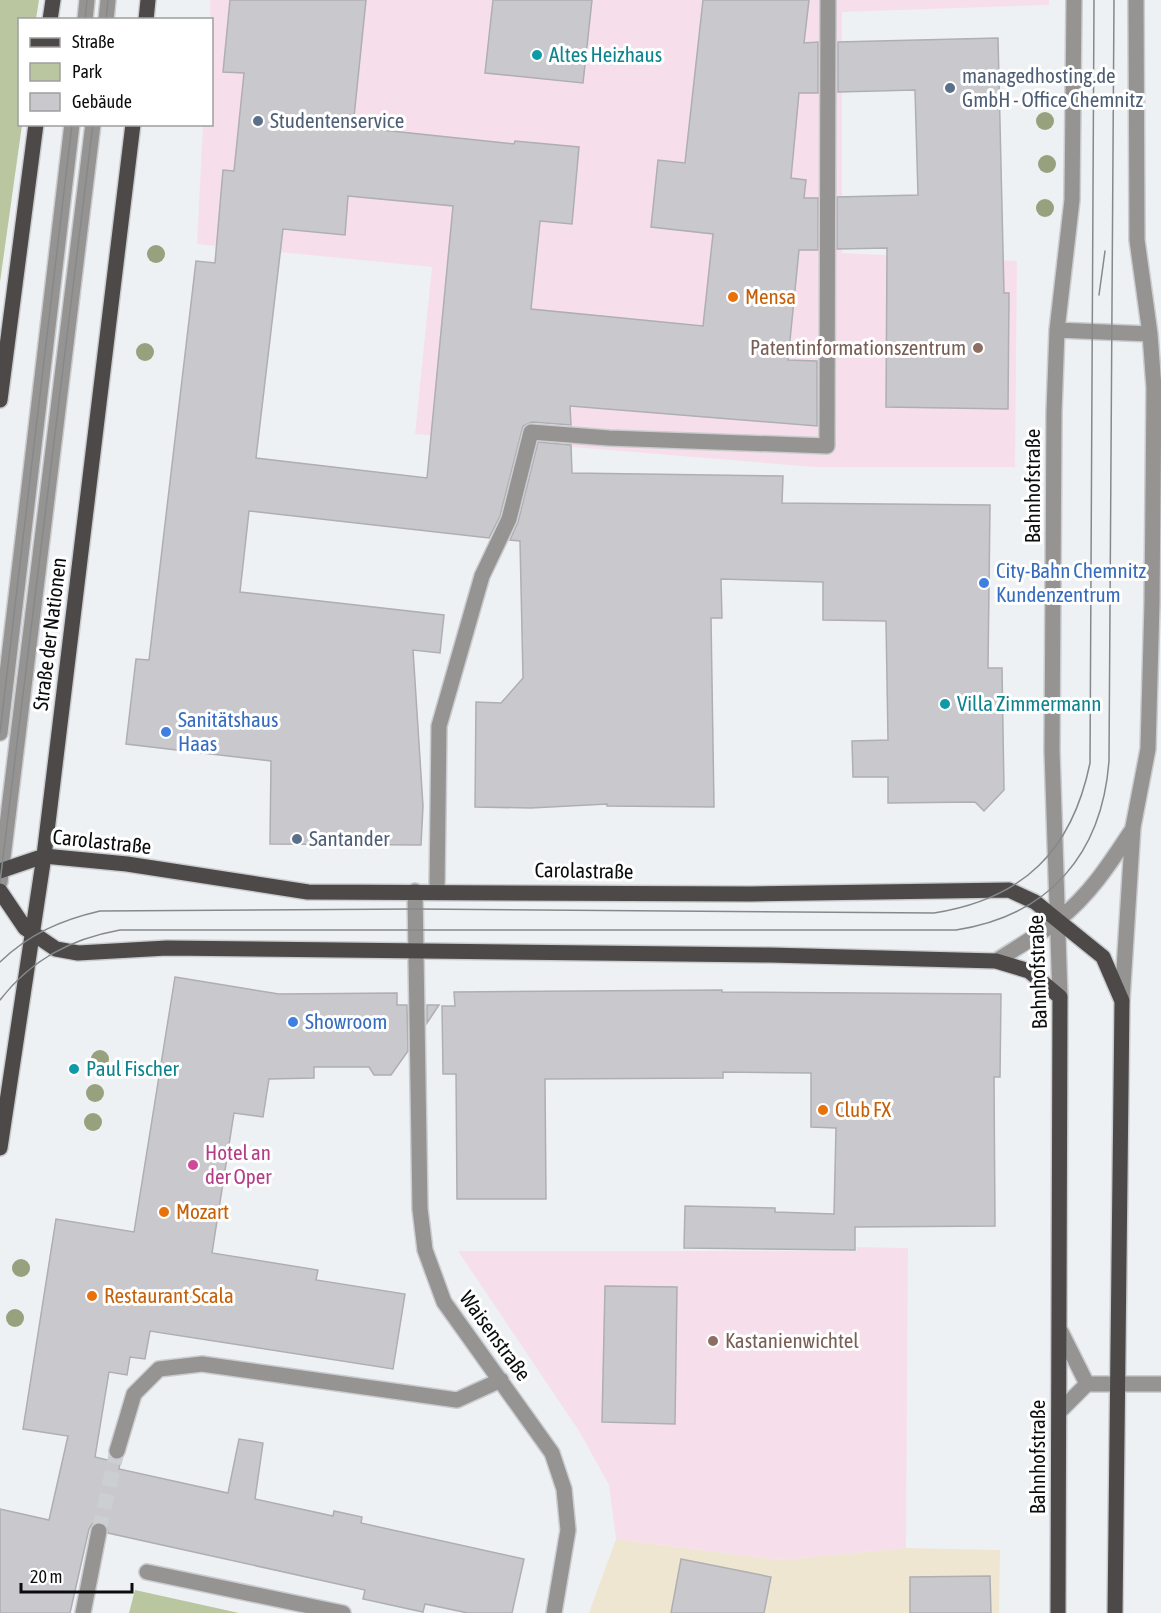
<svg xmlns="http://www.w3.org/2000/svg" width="1161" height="1613" viewBox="0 0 1161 1613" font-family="'Asap Condensed',sans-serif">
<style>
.commercial{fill:#efe6d1}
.education{fill:#f6dfeb}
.green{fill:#bac69f}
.building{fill:#c9c8cc;stroke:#afaeb2;stroke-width:1.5;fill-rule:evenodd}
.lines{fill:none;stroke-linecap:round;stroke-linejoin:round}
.minor-tunnel{stroke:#cccfd1;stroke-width:15;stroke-dasharray:15 8;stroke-linecap:butt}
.minor-casing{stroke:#cacccf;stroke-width:18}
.major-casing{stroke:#cacccf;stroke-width:18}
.minor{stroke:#959493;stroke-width:15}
.major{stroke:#4c4948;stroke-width:15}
.tram{stroke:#86898b;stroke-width:1.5}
.tree{fill:#97a17d}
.culture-dot{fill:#0f9aa8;stroke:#fff;stroke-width:2}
.service-dot{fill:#5c6f8a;stroke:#fff;stroke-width:2}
.food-dot{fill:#e8710a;stroke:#fff;stroke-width:2}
.education-dot{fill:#8d6e63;stroke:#fff;stroke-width:2}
.shop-dot{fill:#3f7fe0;stroke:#fff;stroke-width:2}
.hotel-dot{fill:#d1479c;stroke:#fff;stroke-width:2}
.labels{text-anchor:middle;stroke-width:6;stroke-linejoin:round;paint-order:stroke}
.culture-label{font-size:21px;fill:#0d838f;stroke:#fff;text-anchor:start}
.service-label{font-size:21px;fill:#4e5e75;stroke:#fff;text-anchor:start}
.food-label{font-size:21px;fill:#c56008;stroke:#fff;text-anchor:start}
.education-label{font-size:21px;fill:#785e54;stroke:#fff;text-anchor:end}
.street-label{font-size:21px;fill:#0b0c0d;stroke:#fff}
.shop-label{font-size:21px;fill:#366cbe;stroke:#fff;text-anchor:start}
.hotel-label{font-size:21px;fill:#b23c85;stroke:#fff;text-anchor:start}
</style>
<rect width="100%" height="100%" fill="#eef1f4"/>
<!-- commercial -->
<path class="commercial" d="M616 1539 780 1560 905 1548 1000 1550 999 1613H589Z"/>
<!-- education -->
<path class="education" d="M210 0H1049V5L842 12V253L1017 261 1015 467H814L415 434 432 267 197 244 203 125 212 124Z
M857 1247 908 1248 906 1548 780 1560 616 1539 609 1485 579 1431 458 1251H857Z"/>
<!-- green -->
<path class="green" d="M0 0H39L36 19 20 20V124L22 125 0 282Z
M135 1590 239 1613H129Z"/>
<!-- building -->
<path class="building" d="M230 0H366L353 127 514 144 515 141 579 147 572 224 540 221 531 309 703 326 713 234 651 227 658 160 685 163 703 0H809L804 43 818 42V93H799L791 178 806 180 804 198H818V250H799L788 360 817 361V426L570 406 571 425 532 422 523 426 500 516 489 538 249 511 240 592 444 615 440 653 413 650 423 806 421 845 270 844 271 761 126 744 136 659 149 660 196 261 215 263 223 170 234 171 244 73 223 72ZM348 196 453 206 427 478 256 458 283 229 345 235Z
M493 0H592L583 83 485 73Z
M998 38 1004 293H1009L1008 409 886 407 887 248 837 249V197L918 195 915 90 838 92V42Z
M538 442 571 445 572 473 783 476 782 503 990 505 988 668H1002L1004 790 984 811 975 802 888 803V777H853L852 741 888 740 886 621 823 620V582L721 579 722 618H711L714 807 607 806V804L531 808 475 807 476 702 501 703 523 678 520 541 510 540 518 522Z
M175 977 279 994 397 993V1005H407L408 1051 391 1075H374L369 1067H314V1078L269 1079 263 1117 234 1113 212 1253 318 1270 316 1280 405 1294 393 1369 150 1331 145 1359 130 1357 127 1375 109 1372 95 1457 120 1463 119 1469 228 1493 239 1439 263 1443 255 1499 333 1516 334 1511 362 1517 361 1523 524 1559 512 1613H468L425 1604 423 1612 363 1599 365 1590 108 1533 106 1524 100 1521 92 1524 89 1529 70 1613H0V1509L49 1520 68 1436 23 1429 56 1219 134 1232Z
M722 990V992L1001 994 1000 1077H994L995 1226 855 1227V1250L684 1248 685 1206 775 1208V1212L834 1214 836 1128 811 1127V1073L723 1072V1078L545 1079 546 1199H457L456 1074H443L442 1006H455L454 992Z
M427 1005H439L427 1023Z
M605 1286 677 1287 675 1424 602 1422Z
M681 1559 771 1577 764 1613H671Z
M990 1576 991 1613H910V1577Z"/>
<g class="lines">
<!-- minor-tunnel -->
<path class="minor-tunnel" d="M99 1531 117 1451"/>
<defs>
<path id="minor" d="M85 20 87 0
M106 20 108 0
M1057 330 1150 334
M0 733 72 124
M0 882 93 124
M415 891 420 1209 425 1250 444 1302 552 1453 564 1489 568 1530 554 1613
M437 891 439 726 482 576 509 519 531 432 609 438 827 446 828 0
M996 961C1016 948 1039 935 1058 920 1090 895 1111 862 1132 830
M1060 997 1052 751 1054 412 1057 330 1072 200 1074 0
M1122 1001 1133 827 1148 749 1152 603 1154 388 1150 334 1137 240 1136 0
M1061 1332 1087 1384
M1059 1412 1087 1384H1161
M117 1451 134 1394 159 1369 202 1364 457 1400 501 1380
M147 1572 343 1613
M83 1613 99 1531"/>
<path id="major" d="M50 20 53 0
M146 20 148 0
M0 400 36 124
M0 871 44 856 127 864 308 892 751 894 1009 890 1035 902 1103 957 1122 1001 1115 1613
M0 891 25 928 56 949 78 953 167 948 770 955 996 961 1029 971 1060 997 1058 1613
M0 1148 44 856 133 124"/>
</defs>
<!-- minor casing -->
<use href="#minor" class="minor-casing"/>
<!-- major casing -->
<use href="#major" class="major-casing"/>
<!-- minor -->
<use href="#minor" class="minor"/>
<!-- major -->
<use href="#major" class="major"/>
<!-- tram -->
<path class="tram" d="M85 20 87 0
M106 20 108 0
M1099 295 1105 251
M0 733 72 124
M0 882 93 124
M0 962C29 934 61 920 100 911L415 909 934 913C1023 899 1072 851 1090 763L1094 0
M0 1000C31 960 70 939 120 930H956C1049 916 1102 854 1109 761L1114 0"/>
</g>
<!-- trees -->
<g class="tree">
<circle cx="1045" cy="121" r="9"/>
<circle cx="1047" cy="164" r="9"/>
<circle cx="1045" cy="208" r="9"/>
<circle cx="156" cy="254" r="9"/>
<circle cx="145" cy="352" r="9"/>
<circle cx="100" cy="1059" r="9"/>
<circle cx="95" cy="1093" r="9"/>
<circle cx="93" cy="1122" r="9"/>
<circle cx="21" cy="1268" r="9"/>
<circle cx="15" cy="1318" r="9"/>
</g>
<!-- markers -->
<g class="culture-dot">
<circle cx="537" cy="55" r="6"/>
<circle cx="945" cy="704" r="6"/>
<circle cx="74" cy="1069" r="6"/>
</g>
<g class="service-dot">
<circle cx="950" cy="88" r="6"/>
<circle cx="258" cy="121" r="6"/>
<circle cx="297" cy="839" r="6"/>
</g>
<g class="food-dot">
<circle cx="733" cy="297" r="6"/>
<circle cx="823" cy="1110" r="6"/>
<circle cx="164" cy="1212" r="6"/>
<circle cx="92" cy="1296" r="6"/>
</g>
<g class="education-dot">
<circle cx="978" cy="348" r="6"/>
<circle cx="713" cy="1341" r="6"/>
</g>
<g class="shop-dot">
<circle cx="984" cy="583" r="6"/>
<circle cx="166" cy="732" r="6"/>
<circle cx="293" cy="1022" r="6"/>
</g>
<circle class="hotel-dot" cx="193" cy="1165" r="6"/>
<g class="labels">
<!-- culture labels -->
<g class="culture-label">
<text x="549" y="62">Altes Heizhaus</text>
<text x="957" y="711">Villa Zimmermann</text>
<text x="86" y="1076">Paul Fischer</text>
</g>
<!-- service labels -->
<g class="service-label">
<text x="962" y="83">managedhosting.de<tspan x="962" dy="24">GmbH - Office Chemnitz</tspan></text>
<text x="270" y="128">Studentenservice</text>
<text x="309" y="846">Santander</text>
</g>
<!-- food labels -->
<g class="food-label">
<text x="745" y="304">Mensa</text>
<text x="835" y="1117">Club FX</text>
<text x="176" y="1219">Mozart</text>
<text x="104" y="1303">Restaurant Scala</text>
</g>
<!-- education labels -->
<g class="education-label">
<text x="966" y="355">Patentinformationszentrum</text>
<text x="725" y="1348" text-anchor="start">Kastanienwichtel</text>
</g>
<!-- street labels -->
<g class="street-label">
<text transform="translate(1033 486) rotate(-90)" y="7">Bahnhofstraße</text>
<text transform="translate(50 634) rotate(-83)" y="7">Straße der Nationen</text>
<text transform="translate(102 842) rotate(6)" y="7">Carolastraße</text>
<text transform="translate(584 871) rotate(1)" y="7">Carolastraße</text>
<text transform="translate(1038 972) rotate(-92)" y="7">Bahnhofstraße</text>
<text transform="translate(495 1336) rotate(54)" y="7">Waisenstraße</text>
<text transform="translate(1038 1457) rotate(-90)" y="7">Bahnhofstraße</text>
</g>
<!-- shop labels -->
<g class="shop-label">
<text x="996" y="578">City-Bahn Chemnitz<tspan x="996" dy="24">Kundenzentrum</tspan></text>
<text x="178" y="727">Sanitätshaus<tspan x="178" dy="24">Haas</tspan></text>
<text x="305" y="1029">Showroom</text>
</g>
<!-- hotel labels -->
<g class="hotel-label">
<text x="205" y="1160">Hotel an<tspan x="205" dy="24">der Oper</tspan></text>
</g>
</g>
<!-- legend -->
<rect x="18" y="18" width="195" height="108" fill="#ffffff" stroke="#9d9e9e" stroke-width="1.5"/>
<rect x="30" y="38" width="30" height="9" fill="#4c4948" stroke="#9d9e9e" stroke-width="1.5"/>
<text x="72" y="48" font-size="18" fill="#0b0c0d">Straße</text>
<rect x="30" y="63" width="30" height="18" fill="#bac69f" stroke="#9d9e9e" stroke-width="1.5"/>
<text x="72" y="78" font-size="18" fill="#0b0c0d">Park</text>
<rect x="30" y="93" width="30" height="18" fill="#c9c8cc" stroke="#9d9e9e" stroke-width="1.5"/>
<text x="72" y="108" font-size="18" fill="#0b0c0d">Gebäude</text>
<!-- scale -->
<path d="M21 1583v9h111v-9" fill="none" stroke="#0b0c0d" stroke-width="3"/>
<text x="30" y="1583" font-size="18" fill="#0b0c0d" stroke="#ffffff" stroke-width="4.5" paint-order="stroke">20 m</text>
</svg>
